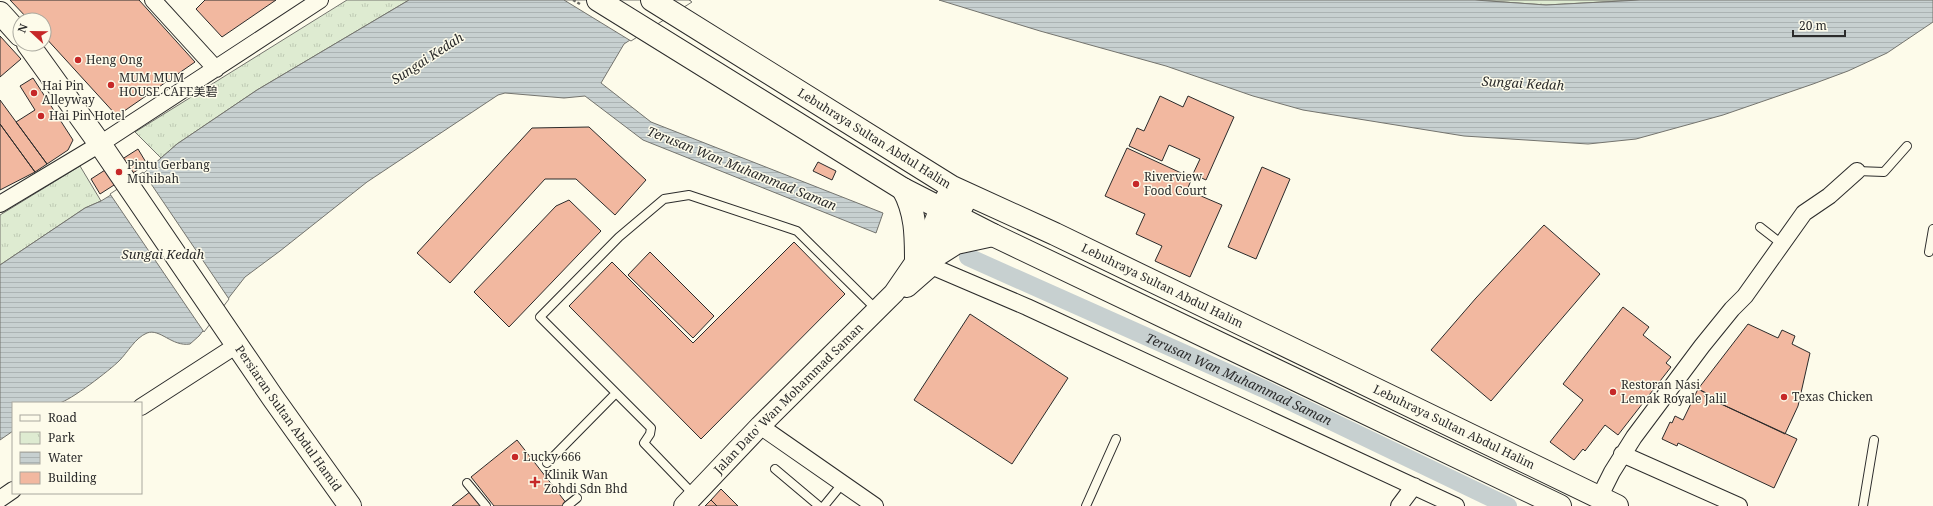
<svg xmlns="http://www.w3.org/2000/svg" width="1933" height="506" viewBox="0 0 1933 506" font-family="'Noto Serif','Noto Sans SC',serif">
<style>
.park{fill:url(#park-tufts);stroke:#74746e}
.water{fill:url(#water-rules);stroke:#74746e}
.pier{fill:#fdfbea;stroke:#74746e}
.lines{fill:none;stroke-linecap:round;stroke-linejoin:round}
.canal{stroke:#c7d0d0;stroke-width:18}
.building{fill:#f2b8a0;stroke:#2b2b2b}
.service-casing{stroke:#2b2b2b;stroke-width:10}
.minor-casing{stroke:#2b2b2b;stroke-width:18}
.tertiary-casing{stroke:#2b2b2b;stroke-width:22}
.secondary-casing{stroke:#2b2b2b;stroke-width:24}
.primary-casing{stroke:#2b2b2b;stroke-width:24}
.path{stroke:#6a6964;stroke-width:2.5;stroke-dasharray:3 2;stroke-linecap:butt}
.service{stroke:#fdfbea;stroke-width:8}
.minor{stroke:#fdfbea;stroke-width:16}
.tertiary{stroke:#fdfbea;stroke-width:20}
.secondary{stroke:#fdfbea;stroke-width:22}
.primary{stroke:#fdfbea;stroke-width:22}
.poi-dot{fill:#c62828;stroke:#fdfbea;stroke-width:1.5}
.labels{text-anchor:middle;stroke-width:3;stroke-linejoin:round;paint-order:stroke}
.poi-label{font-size:12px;fill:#2b2b2b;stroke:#fdfbea;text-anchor:start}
.street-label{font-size:12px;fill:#2b2b2b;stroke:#fdfbea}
.water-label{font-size:13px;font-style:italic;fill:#2b2b2b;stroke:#fdfbea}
</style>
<defs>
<pattern id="park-tufts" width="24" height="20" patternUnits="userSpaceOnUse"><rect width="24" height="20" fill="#deebd1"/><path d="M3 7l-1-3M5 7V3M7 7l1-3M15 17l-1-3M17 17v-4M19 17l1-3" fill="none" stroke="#bfcab4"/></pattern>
<pattern id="water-rules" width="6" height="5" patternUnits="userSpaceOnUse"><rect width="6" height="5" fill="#c7d0d0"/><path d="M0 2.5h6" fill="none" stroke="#abb3b3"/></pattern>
</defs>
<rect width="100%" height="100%" fill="#fdfbea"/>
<!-- park -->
<path class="park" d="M347 0H409L257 90 177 144 161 158 135 132Z
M1475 0H1640L1546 5Z
M80 166 101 201 85 208 0 265V215Z"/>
<!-- water -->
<path class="water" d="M409 0H691L624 44 601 83 651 122 883 213 876 233 643 140 585 96 564 98 505 93 498 95 367 182 280 251 245 277 199 336 190 344C172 347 160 328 147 333 135 338 128 352 119 361 110 370 70 401 59 403 44 405 28 403 13 403V431L0 440V265L85 208 101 201 137 179 177 144 257 90Z
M939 0H1475L1546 5 1640 0H1933V22L1887 53 1848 71 1813 84 1723 115 1636 139 1588 144 1464 136 1303 110 1253 96 1166 66 1040 31Z"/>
<!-- pier -->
<path class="pier" d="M564 0H689L692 2 631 41Z
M143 172 229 299 204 332 110 194Z"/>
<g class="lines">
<!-- canal -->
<path class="canal" id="s1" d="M968 257 1264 389 1508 506"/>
</g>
<!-- building -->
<path class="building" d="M10 0H139L195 62 117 116 44 36V20H29Z
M205 0H276L222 37 196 9Z
M0 36 21 59 0 77Z
M33 78 73 140 68 150 47 164 16 122 35 110 20 86Z
M1160 96 1183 107 1188 96 1234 117 1206 180 1193 174 1200 159 1169 145 1162 161 1129 146 1137 128 1144 131Z
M0 100 47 164 35 172 0 124Z
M0 124 35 172 0 190Z
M589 127 646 180 615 215 576 179H545L450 283 417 253 532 128Z
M1127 148 1192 178 1187 190 1222 205 1190 277 1155 261 1162 246 1136 234 1145 214 1105 196Z
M138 149 147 164 100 194 91 179Z
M818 162 836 171 832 180 813 171Z
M1262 167 1290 179 1256 259 1228 247Z
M569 200 601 231 509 327 474 292 556 206Z
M1544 225 1600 274 1491 401 1431 350 1476 298Z
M794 242 845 294 701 439 569 306 612 262 693 343Z
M650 252 714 316 693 338 628 275Z
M1623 307 1649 327 1643 335 1671 357 1666 363 1671 367 1618 435 1605 425 1585 451 1583 449 1574 460 1550 442 1583 400 1563 384Z
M970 314 1068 378 1012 464 914 400Z
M1748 324 1778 338 1782 330 1795 336 1792 344 1810 353 1798 406 1785 434 1704 396 1706 393 1698 389Z
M1698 389 1706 393 1704 396 1797 439 1774 488 1678 443 1677 446 1662 439 1670 422 1672 423 1675 416 1683 420Z
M517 440 567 504 564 506H494L471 477Z
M721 489 738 506H717L711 500Z
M471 491 483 506H452Z
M711 500 717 506H705Z"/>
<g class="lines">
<defs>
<path id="service" d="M1857 171 1884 172 1907 146
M1760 227 1782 244
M1929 252 1933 229
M547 463 616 393
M775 469 819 506
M467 483 486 506
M694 495 644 443 650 434 651 428 540 317 619 237 664 199 689 195 797 231 877 310
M567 506 577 498
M824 506 842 484
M1086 506 1116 439
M1863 506 1874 440"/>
<path id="minor" d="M153 0 216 69
M0 204 100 144 320 0
M931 266 1027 307 1456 506
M141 407 237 345
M760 426 875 506
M1622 454 1739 506
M1599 498 1612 472 1634 437 1702 346 1732 309 1745 296 1804 213 1829 196 1857 171
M0 499 13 490
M1399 506 1414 486"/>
<g id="tertiary">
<path d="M907 287 931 266 969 195"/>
<path id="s2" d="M684 506 760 426 894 293 916 261 929 236 940 208 952 187"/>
</g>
<g id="secondary">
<path d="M0 13 20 35"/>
<path id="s3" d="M28 44 100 144 273 398 350 506"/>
</g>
<g id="primary">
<path d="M598 0 903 189 993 235 1560 506"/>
<path id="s4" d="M652 0 952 187 1055 234 1617 506"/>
<path d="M903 189C916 212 916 236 916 261"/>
<path d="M937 255 956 243 993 235"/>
</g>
</defs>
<!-- service casing -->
<use href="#service" class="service-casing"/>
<!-- minor casing -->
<use href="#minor" class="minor-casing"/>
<!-- tertiary casing -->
<use href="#tertiary" class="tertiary-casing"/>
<!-- secondary casing -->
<use href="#secondary" class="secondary-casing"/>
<!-- primary casing -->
<use href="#primary" class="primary-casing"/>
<!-- path -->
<path class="path" d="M573 0 580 4"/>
<!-- service -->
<use href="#service" class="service"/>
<!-- minor -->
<use href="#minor" class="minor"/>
<!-- tertiary -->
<use href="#tertiary" class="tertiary"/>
<!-- secondary -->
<use href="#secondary" class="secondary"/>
<!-- primary -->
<use href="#primary" class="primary"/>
</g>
<!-- markers -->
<g class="poi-dot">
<circle cx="78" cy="60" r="4"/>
<circle cx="111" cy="85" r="4"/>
<circle cx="34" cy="93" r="4"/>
<circle cx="41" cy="116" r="4"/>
<circle cx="119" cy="172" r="4"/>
<circle cx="1136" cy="184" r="4"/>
<circle cx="1613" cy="392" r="4"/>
<circle cx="1784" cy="397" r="4"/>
<circle cx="515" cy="457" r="4"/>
<path d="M533 476h4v4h4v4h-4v4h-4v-4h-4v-4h4z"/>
</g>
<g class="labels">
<!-- poi labels -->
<g class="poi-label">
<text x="86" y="64">Heng Ong</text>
<text x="119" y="82">MUM MUM<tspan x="119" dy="14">HOUSE CAFE美碧</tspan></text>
<text x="42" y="90">Hai Pin<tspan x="42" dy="14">Alleyway</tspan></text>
<text x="49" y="120">Hai Pin Hotel</text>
<text x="127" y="169">Pintu Gerbang<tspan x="127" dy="14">Muhibah</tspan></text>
<text x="1144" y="181">Riverview<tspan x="1144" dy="14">Food Court</tspan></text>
<text x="1621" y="389">Restoran Nasi<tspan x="1621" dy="14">Lemak Royale Jalil</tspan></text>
<text x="1792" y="401">Texas Chicken</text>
<text x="523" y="461">Lucky 666</text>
<text x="544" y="479">Klinik Wan<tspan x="544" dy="14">Zohdi Sdn Bhd</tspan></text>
</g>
<!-- street labels -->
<g class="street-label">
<text dy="4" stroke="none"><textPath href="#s4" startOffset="262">Lebuhraya Sultan Abdul Halim</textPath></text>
<text dy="4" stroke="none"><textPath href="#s4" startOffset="586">Lebuhraya Sultan Abdul Halim</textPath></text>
<text dy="4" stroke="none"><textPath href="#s2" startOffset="150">Jalan Dato' Wan Mohammad Saman</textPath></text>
<text dy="4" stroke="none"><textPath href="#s3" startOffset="456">Persiaran Sultan Abdul Hamid</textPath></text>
<text dy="4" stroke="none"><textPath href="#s4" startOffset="910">Lebuhraya Sultan Abdul Halim</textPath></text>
</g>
<!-- water labels -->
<g class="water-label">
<text transform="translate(427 58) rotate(-33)" y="5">Sungai Kedah</text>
<text transform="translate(1523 83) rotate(3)" y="5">Sungai Kedah</text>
<text transform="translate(742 168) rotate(22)" y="5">Terusan Wan Muhammad Saman</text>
<text x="163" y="259">Sungai Kedah</text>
<text dy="5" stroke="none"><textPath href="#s1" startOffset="297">Terusan Wan Muhammad Saman</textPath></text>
</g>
</g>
<!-- legend -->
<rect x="12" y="402" width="130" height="92" fill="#fdfbea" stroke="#a9a89e"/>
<rect x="20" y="415" width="20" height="6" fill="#fdfbea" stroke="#a9a89e"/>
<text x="48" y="422" font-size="12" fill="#2b2b2b">Road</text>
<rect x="20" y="432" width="20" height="12" fill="url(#park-tufts)" stroke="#a9a89e"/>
<text x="48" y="442" font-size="12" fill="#2b2b2b">Park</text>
<rect x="20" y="452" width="20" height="12" fill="url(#water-rules)" stroke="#a9a89e"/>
<text x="48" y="462" font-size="12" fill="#2b2b2b">Water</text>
<rect x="20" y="472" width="20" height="12" fill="#f2b8a0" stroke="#a9a89e"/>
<text x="48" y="482" font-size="12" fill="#2b2b2b">Building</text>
<!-- north arrow -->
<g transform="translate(32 32) rotate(292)"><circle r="19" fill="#fdfbea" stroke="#a9a89e"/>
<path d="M0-3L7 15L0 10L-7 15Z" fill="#c62828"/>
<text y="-6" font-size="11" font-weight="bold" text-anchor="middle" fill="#2b2b2b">N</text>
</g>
<!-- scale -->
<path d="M1793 30v6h52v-6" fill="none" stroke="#2b2b2b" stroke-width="2"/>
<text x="1799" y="30" font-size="12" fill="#2b2b2b" stroke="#fdfbea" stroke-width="3" paint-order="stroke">20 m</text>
</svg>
